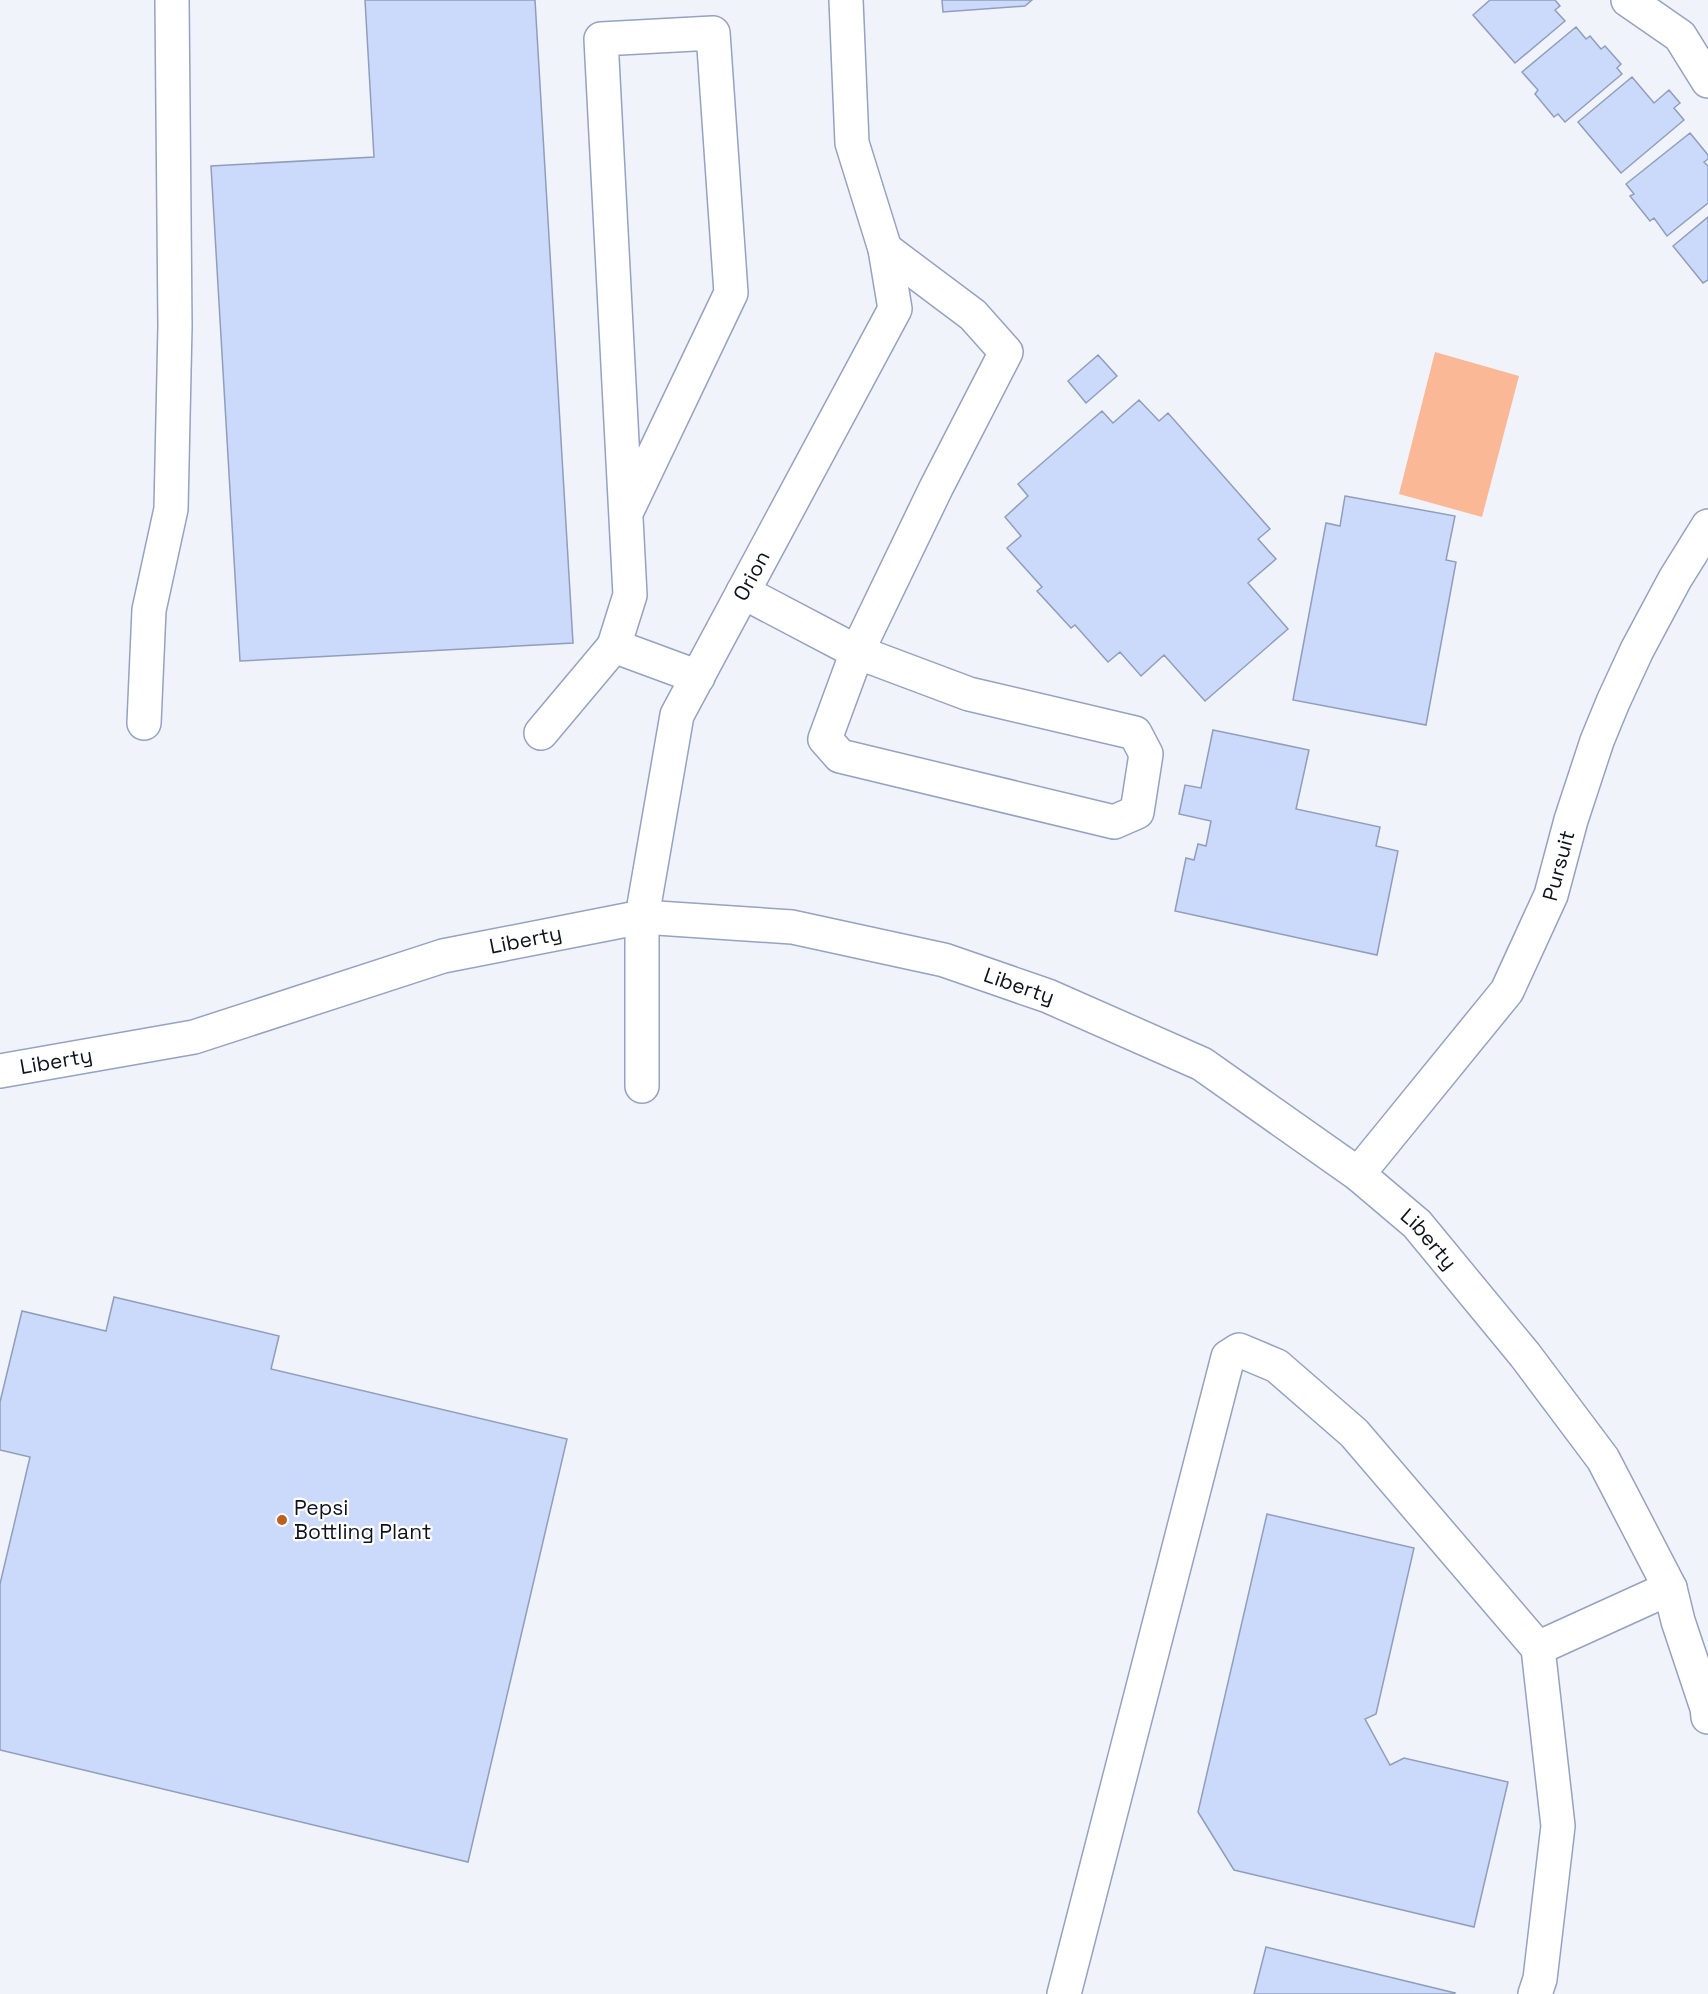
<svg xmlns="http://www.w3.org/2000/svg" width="1708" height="1994" viewBox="0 0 1708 1994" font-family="'Space Grotesk',sans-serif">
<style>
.green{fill:#fab896}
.building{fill:#cbdafa;stroke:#909ebc;stroke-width:1.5}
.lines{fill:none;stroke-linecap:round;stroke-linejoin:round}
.minor-casing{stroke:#95a2c1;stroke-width:36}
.minor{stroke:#fff;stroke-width:33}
.poi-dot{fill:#bf5e20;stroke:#fff;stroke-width:2}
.labels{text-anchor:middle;stroke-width:4.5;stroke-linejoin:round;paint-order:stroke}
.street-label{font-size:21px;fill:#0e131e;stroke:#fff}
.poi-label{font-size:21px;fill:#0e131e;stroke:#fff;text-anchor:start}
</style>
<rect width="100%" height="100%" fill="#f0f3fa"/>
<!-- green -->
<path class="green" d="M1435 352 1519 376 1482 517 1399 494Z"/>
<!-- building -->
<path class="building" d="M365 0H535L573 643 240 661 211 166 374 157Z
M942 0H1032L1025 6 943 12Z
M1490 0H1555L1560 6 1555 10 1565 21 1515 63 1473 15Z
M1576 27 1586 39 1590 36 1601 49 1605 46 1621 64 1617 68 1622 74 1565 122 1558 114 1554 117 1535 94 1538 90 1522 72Z
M1632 77 1654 103 1669 90 1680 103 1674 108 1684 120 1621 173 1578 122Z
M1690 133 1708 155V159L1704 162 1708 166V203L1667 236 1654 218 1650 221 1630 196 1634 194 1626 184Z
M1708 217V280L1703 283 1673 246Z
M1098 355 1117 376 1086 403 1068 381Z
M1139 400 1159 421 1168 413 1270 529 1258 539 1276 559 1248 583 1288 629 1205 701 1164 655 1141 676 1120 652 1108 662 1075 625 1071 628 1037 591 1042 587 1007 548 1021 536 1005 517 1028 496 1018 484 1102 411 1113 423Z
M1345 496 1455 516 1446 560 1456 562 1426 725 1293 700 1326 523 1340 526Z
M1213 730 1309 750 1296 809 1380 827 1376 846 1398 851 1377 955 1175 911 1186 858 1194 860 1198 844 1206 846 1211 821 1179 814 1185 785 1201 788Z
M114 1297 279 1336 271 1369 567 1439 468 1862 0 1750V1584L30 1457 0 1450V1402L22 1311 106 1331Z
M1267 1514 1414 1548 1376 1714 1365 1719 1390 1765 1404 1758 1508 1782 1474 1927 1234 1870 1198 1812Z
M1266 1947 1455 1993 1454 1994H1254Z"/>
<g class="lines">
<defs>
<g id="minor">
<path d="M1628 0 1680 36 1708 81"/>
<path d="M743 592 857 652 936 488 1006 352 973 315 885 249"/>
<path d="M614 646 630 595 601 39 713 33 731 293 626 513"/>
<path d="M857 652 969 694 1135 733 1146 754 1137 812 1114 822 840 756 825 739Z"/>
<path d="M144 723 149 610 171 509 175 326 172 0"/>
<path d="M541 733 614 646 698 677"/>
<path id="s1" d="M0 1071 194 1037 443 956 642 917 792 927 944 960 1048 996 1202 1064 1358 1174 1417 1224 1525 1355 1603 1459 1670 1588 1678 1621 1707 1708 1708 1717"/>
<path id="s2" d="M642 1086V917L677 715 895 309 885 249 852 143 846 0"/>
<path id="s3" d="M1358 1174 1507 991 1551 895 1571 820 1597 741 1613 702 1637 650 1675 579 1708 526"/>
<path d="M1538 1648 1670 1588"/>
<path d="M1064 1994 1228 1357 1239 1350 1277 1366 1354 1433 1538 1648 1558 1826 1540 1979 1535 1994"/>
</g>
</defs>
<!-- minor casing -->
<use href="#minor" class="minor-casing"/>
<!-- minor -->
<use href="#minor" class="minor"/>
</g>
<!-- markers -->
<circle class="poi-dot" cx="282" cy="1520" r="6"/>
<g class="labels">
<!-- street labels -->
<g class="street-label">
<text dy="7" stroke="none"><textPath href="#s2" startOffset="532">Orion</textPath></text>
<text dy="7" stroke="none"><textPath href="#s3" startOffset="372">Pursuit</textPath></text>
<text dy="7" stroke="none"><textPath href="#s1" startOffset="543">Liberty</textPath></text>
<text dy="7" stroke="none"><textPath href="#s1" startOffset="1047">Liberty</textPath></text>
<text dy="7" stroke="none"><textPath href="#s1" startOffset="57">Liberty</textPath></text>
<text dy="7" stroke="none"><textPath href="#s1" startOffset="1533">Liberty</textPath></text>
</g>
<!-- poi labels -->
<g class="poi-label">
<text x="294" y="1515">Pepsi<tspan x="294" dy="24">Bottling Plant</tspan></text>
</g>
</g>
</svg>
